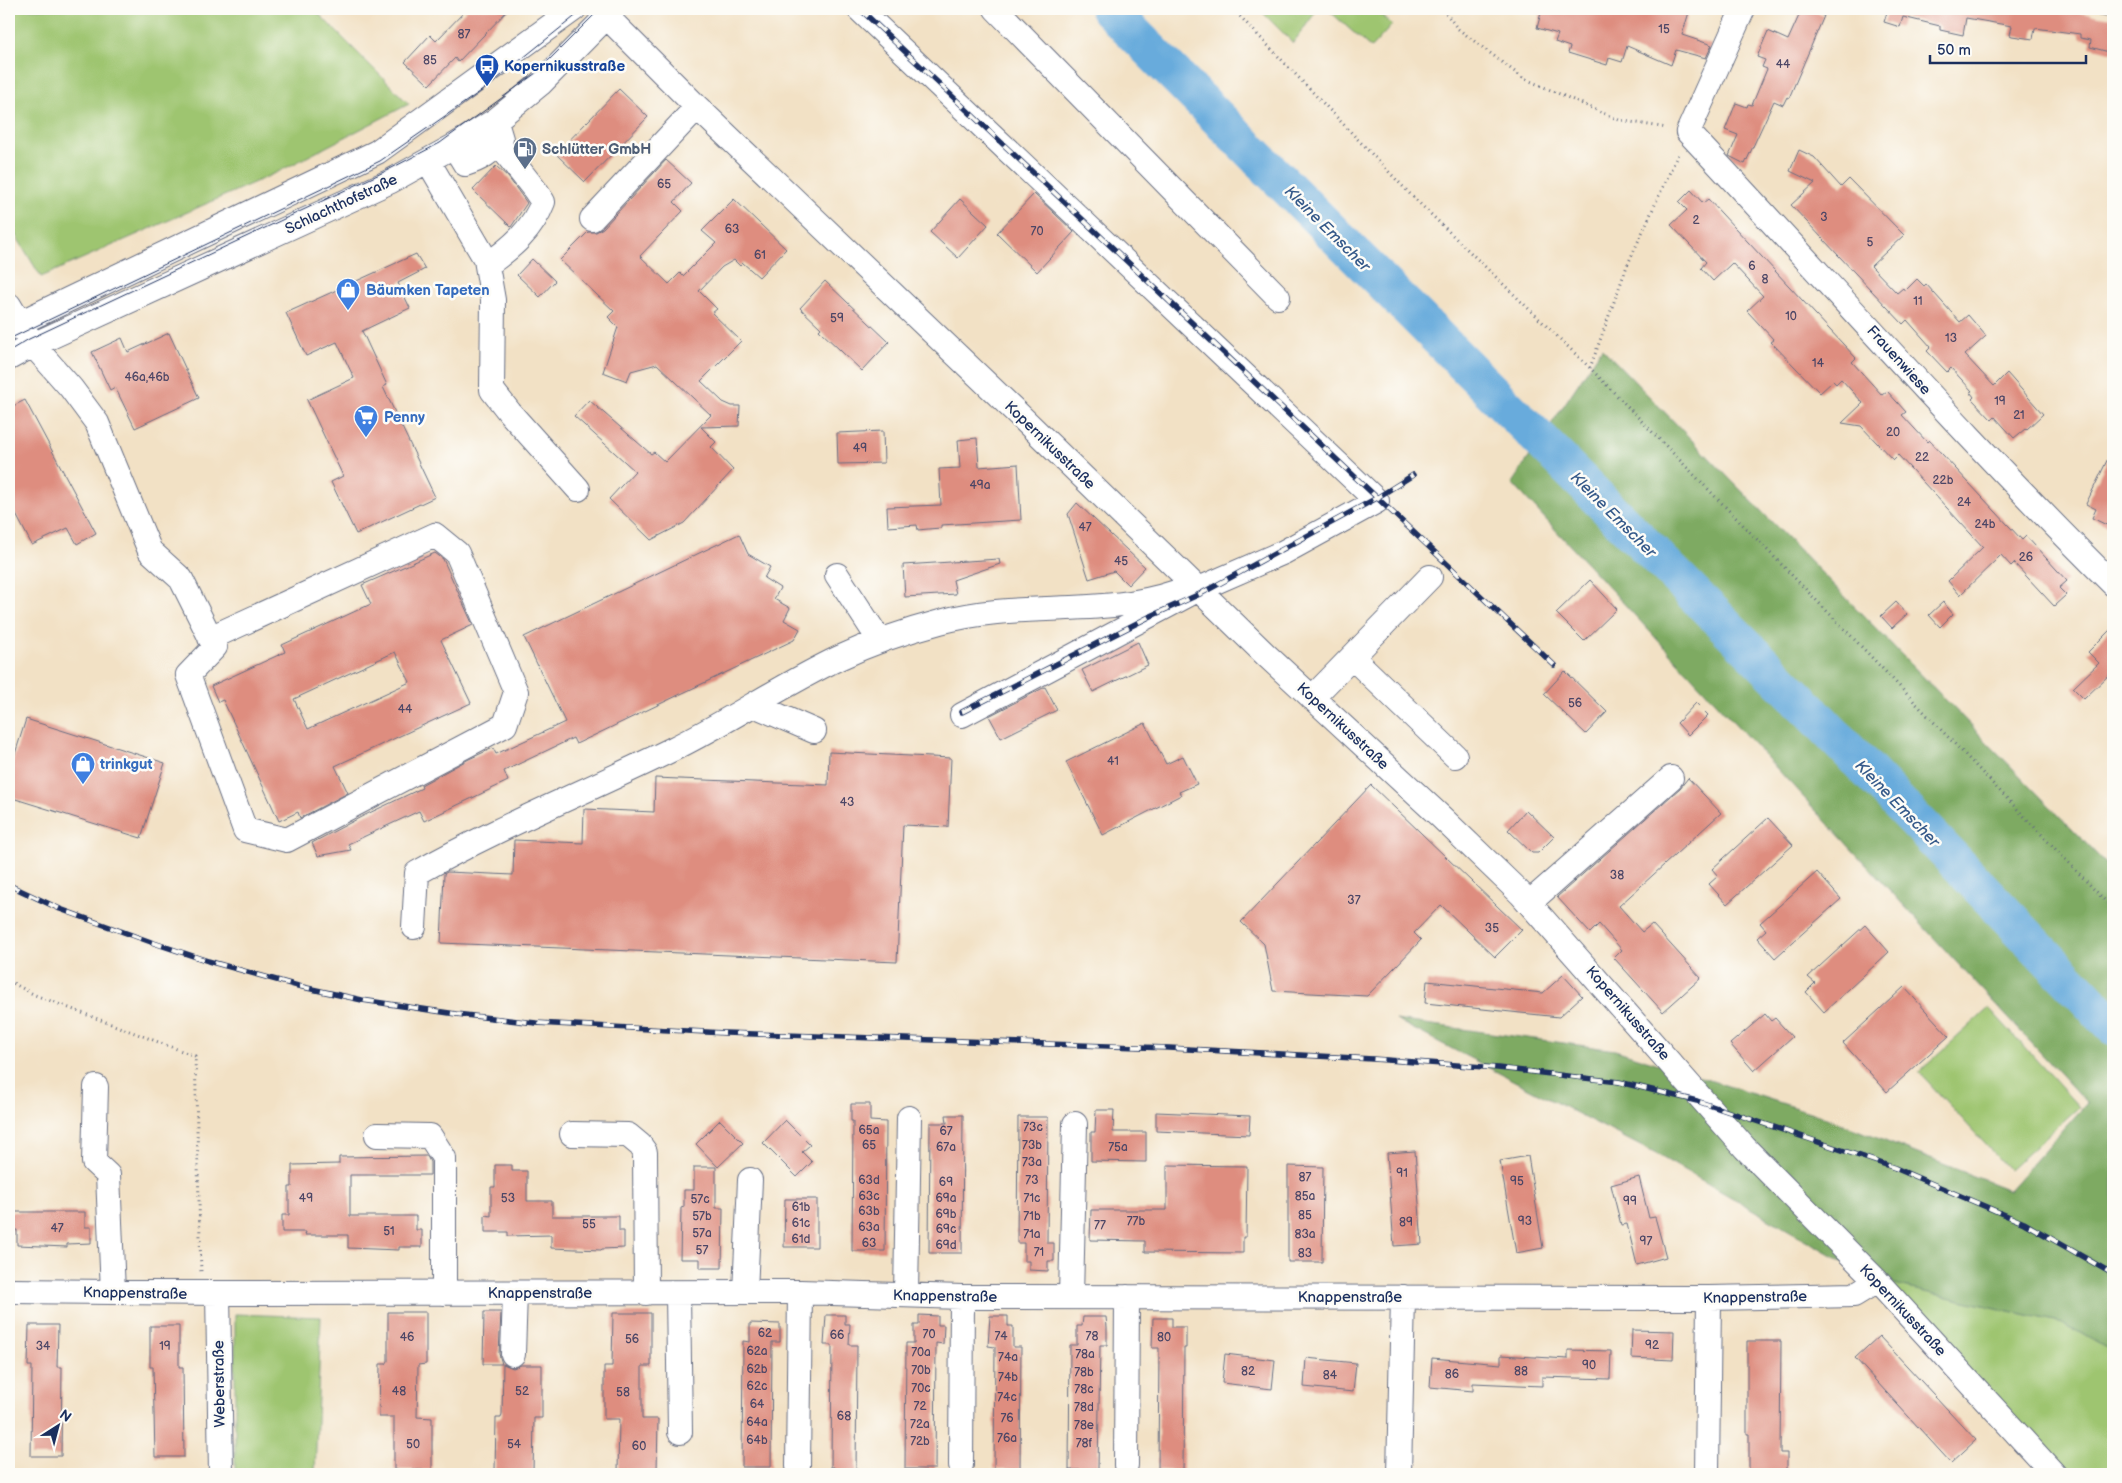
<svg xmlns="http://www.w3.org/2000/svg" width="2122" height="1483" viewBox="0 0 2122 1483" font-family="'Balsamiq Sans',sans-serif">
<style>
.green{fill:#9ec570;stroke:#5c7a67}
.forest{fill:#7eaa62;stroke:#4c6c60}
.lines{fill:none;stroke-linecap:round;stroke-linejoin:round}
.river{stroke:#67abdc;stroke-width:38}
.building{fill:#de8d7f;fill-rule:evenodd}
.minor-casing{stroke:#666d82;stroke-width:26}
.path{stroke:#666d82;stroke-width:3;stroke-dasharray:1 4;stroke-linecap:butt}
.minor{stroke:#fff;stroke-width:24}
.tram{stroke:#1b2f5e;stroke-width:1}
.rail-casing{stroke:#1b2f5e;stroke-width:5.5}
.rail{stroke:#fdfcf7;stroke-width:4;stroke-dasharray:11;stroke-linecap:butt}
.labels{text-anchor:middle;stroke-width:5;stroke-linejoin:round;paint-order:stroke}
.number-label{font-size:12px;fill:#4c4666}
.transit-label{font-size:15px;font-weight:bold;fill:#164399;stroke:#fdfcf7;text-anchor:start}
.service-label{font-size:15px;font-weight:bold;fill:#4e5e75;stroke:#fdfcf7;text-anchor:start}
.street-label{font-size:15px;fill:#1b2f5e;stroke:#fdfcf7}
.shop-label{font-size:15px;font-weight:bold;fill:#366cbe;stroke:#fdfcf7;text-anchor:start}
.water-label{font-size:16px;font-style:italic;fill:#365a8a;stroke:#fdfcf7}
</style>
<rect width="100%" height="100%" fill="#fdfcf7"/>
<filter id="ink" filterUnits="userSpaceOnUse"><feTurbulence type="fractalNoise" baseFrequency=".02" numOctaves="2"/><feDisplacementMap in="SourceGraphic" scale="10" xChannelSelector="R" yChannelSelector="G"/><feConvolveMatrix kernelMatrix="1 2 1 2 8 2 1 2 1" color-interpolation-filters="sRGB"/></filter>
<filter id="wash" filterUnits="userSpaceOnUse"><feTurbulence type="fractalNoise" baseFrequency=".0096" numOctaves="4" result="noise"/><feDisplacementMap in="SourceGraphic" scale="20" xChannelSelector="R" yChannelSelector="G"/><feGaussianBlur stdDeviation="1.12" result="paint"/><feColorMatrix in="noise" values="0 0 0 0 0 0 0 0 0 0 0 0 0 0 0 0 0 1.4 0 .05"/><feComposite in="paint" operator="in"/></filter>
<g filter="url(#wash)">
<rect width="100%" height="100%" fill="#f2e1c5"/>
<!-- green -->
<path class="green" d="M9 9H314L409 104 278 172 41 277 9 224Z
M1259 9H1318L1293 43Z
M1327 9H1374L1392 25 1371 48Z
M1989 1008 2079 1107 2009 1170 1919 1072Z
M1877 1281 2063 1323 2113 1352V1474H2054Z
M235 1314 321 1317 315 1474H235Z"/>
<!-- forest -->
<path class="forest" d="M1602 348 2113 871V1352L2063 1323 1877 1281 1656 1154 1396 1020 1615 1050 1819 1115 2009 1190 2087 1103 1512 483Z"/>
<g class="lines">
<!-- river -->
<path class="river" d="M1109 9 1801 701 2113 1026"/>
</g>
<g id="blocks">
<!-- building -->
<path class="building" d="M467 9H509L458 62 455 58 429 85 405 62 430 35 436 41Z
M1542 9H1690L1682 35 1712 45 1706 58 1676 50 1671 65 1627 46 1622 62 1609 58 1607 65 1568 53 1570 47 1555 42 1558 34 1537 28Z
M1802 9H1808L1824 16 1789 98 1787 97 1783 105 1774 101 1745 164 1729 156 1738 135 1725 130 1736 103 1747 107 1748 104 1752 105 1767 69 1762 67 1765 60 1757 57 1768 31 1788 40Z
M1888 9H2075L2074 12 2113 18V53L2090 47 2091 40 2080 38V34L2035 28 2033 39 2012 36 2010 35 2012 26 1966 18 1963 35 1940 30V26L1903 17 1900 27 1884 22Z
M619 89 648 117 585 182 556 154Z
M1799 150 1814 157 1841 187 1849 179 1904 235 1871 266 1897 293 1903 288 1905 291 1917 279 1924 286 1926 284 1960 322 1968 315 1986 336 1965 355 1994 386 2007 373 2043 414 2026 430 2025 429 2014 438 1995 417 1992 420 1972 399 1974 397 1971 393 1972 391 1951 368 1947 372 1927 351 1931 347 1907 320 1903 324 1791 205 1815 183 1790 171Z
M666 160 691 183 674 202 683 211 640 256 669 284 680 273 683 276 716 243 702 231 734 199 786 249 759 277 743 263 740 266 734 260 722 267 699 291 717 309 712 313 741 341 701 381 723 402 732 406H740L739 426 701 427 716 442 711 447 733 470 684 523 651 540 609 499 635 471 574 416 589 400 651 454 654 452 665 462 711 415 657 364 631 371 627 381 603 372 618 327 608 317 614 311 560 260 588 232H596L603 228Z
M496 166 508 177 527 203 511 227 473 190Z
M1691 190 1703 203 1708 199 1856 358 1852 362 1882 395 1887 391 1906 412 1902 415 1927 442 1929 440 2022 540 2026 536 2067 581 2059 588 2066 595 2054 606 2014 563 2011 566 2001 555 1960 595 1948 581 1983 547 1898 455 1893 460 1861 426 1842 423 1863 403 1841 379 1836 384 1833 381 1820 393 1771 342 1774 340 1747 311 1763 296 1732 263 1713 281 1701 268 1706 262 1671 225 1687 210 1679 202Z
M1034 194 1074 232 1037 272 997 233Z
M960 199 988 225 958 258 930 232Z
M416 254 425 269 398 283 410 308 362 331 387 385 383 387 435 497 356 534 331 482 343 476 307 400 354 378 337 342 306 356 286 313Z
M532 259 555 281 540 297 517 275Z
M825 281 889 342 862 371 819 330 821 328 800 308Z
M169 333 199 398 135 428 115 387 110 390 92 352 122 338 128 352Z
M25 400 96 533 77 544 68 528 32 545 9 501V408Z
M883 431 884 463 838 464 837 433Z
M977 438 979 467 1018 464 1021 520 941 525V528L928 529 918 530 917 525 888 527 887 507 941 505 939 469 960 468 958 440Z
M2113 448V528L2092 518 2096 509 2086 504Z
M1077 503 1145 567 1128 585 1114 571 1089 579 1068 514Z
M739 534 748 554 770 567 764 578 780 588 774 599 790 608 784 620 800 629 794 640 576 744 573 738 504 771 508 781 424 821 419 811 348 844 351 850 318 856 312 843 363 816 422 788 421 785 469 759 493 748 496 754 565 722 524 637Z
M435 553 443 559 473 625 441 640 471 703 335 766 348 793 300 818 298 812 279 821 223 700 218 702 211 686 285 652 282 645 371 604 362 585ZM395 652 410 682 308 729 294 699Z
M999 559 1000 564 953 580 956 594 905 597 903 565Z
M1590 580 1617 609 1584 641 1556 613Z
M1896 602 1907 614 1892 628 1881 616Z
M1943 602 1953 614 1940 627 1929 615Z
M2113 627V677L2110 674 2084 699 2073 688 2099 663 2088 652Z
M1138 642 1148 665 1093 692 1082 670Z
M1565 671 1607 712 1586 734 1544 694Z
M1045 687 1057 710 1001 738 989 716Z
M1696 703 1708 715 1688 735 1677 723Z
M26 719 165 763 141 838 9 797V773Z
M1145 723 1166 764 1183 756 1197 784 1179 792 1181 795 1103 835 1066 762Z
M829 752 951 758 948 827 903 825 897 962 441 943 444 874 447 872 513 875 514 840 583 843 584 809 654 812 655 778 828 785Z
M1688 778 1721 813 1619 906 1642 932 1652 924 1701 978 1663 1012 1614 958 1622 950 1599 924 1590 933 1557 897 1680 788Z
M1371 785 1522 930 1495 957 1441 905 1414 933 1421 940 1367 996 1273 991 1264 944 1241 922Z
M1526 810 1554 837 1538 853H1532L1508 830Z
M1768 818 1793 845 1727 904 1709 884 1718 876 1712 869Z
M1817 872 1841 899 1775 958 1757 938 1766 930 1760 923Z
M1865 925 1889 952 1824 1012 1806 992 1815 983 1808 977Z
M1563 975 1582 996 1559 1017 1425 1003 1427 981 1543 993Z
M1904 987 1949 1036 1887 1092 1843 1043Z
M1765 1014 1771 1021 1775 1018 1792 1037 1754 1071 1730 1044Z
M851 1104H870V1121L886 1122 885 1251H852L853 1121H851Z
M1096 1110H1114L1113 1132H1146V1162L1091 1161V1132H1095Z
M1156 1112 1250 1116 1249 1135 1156 1131Z
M946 1115H963L962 1253H929L930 1123H947Z
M1018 1117H1048L1047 1243H1054V1261H1048V1271L1029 1270V1261H1024V1243H1017Z
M720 1120 743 1143 718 1167 696 1144Z
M785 1120 810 1145 802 1152 812 1162 797 1177 763 1143Z
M1415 1151 1422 1244 1394 1246 1387 1153Z
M427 1156 430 1162V1175H350V1216H416V1230H422V1247H399V1250L348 1248V1235H305L306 1232H282V1215H289V1187H292V1165L339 1164V1157Z
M1528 1156 1543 1248 1516 1253 1500 1161Z
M495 1165H512V1171H527V1201H552V1216H619V1231H624V1248L602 1249 601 1250 551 1248V1235L508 1236V1232H485V1215L491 1216V1187H495Z
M1167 1165 1247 1166 1246 1237H1243V1253L1145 1252V1241L1090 1240 1091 1210H1167Z
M1288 1166 1323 1167 1322 1262H1288Z
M694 1167H716V1208H723L722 1268H700V1259H680L681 1208 684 1207V1190H694Z
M1639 1177 1649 1218 1655 1217 1666 1257 1637 1265 1627 1224 1621 1225 1611 1185Z
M785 1199H817V1247H784Z
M9 1212H85V1227H91V1243L67 1244V1247L17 1245V1230H9Z
M388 1312H426V1364L418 1365 417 1417 432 1418V1470H394V1417H379L380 1364H386L388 1361Z
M484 1312H501L499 1354 502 1364H483Z
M613 1313H651V1366H642V1419H658L657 1472H618L619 1419H604V1366H612Z
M826 1315H845V1324H850L849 1345H857L856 1474H834V1467H831L832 1345H824Z
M919 1315 938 1316V1325H944L943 1344 936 1343 935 1469H905L906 1343H914V1325H919Z
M990 1316H1008V1326H1013V1347H1021L1020 1469H994L995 1347 988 1346Z
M1083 1317H1106L1107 1327V1345H1100L1098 1470H1069L1070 1345H1077V1326H1082Z
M1153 1318H1172V1327H1186V1348H1184L1183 1471 1158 1470 1159 1348H1152Z
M750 1323 780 1324V1342H772L771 1467H742L743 1341 750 1342Z
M29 1325H58L57 1367H62L61 1456H31L32 1366H28Z
M150 1326H179V1367H183L184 1457H155L153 1367H150Z
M1632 1330 1674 1331 1673 1360 1631 1358Z
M1879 1336 1976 1440 1951 1463 1855 1358Z
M1747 1341H1781L1780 1453H1787V1474H1749V1434H1747Z
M1568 1350 1611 1351 1610 1379 1542 1377V1386L1473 1383V1391L1430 1387 1432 1358 1501 1364V1355L1568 1359Z
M1225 1354 1275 1360 1272 1389 1222 1383Z
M1306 1358 1356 1363 1353 1392 1304 1387Z
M503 1364 513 1368 521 1365H542V1418H534L533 1472 495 1471 496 1418H501L502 1414Z"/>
</g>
</g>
<g filter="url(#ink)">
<use href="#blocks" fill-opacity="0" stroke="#666d82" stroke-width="1"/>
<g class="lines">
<defs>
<path id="minor" d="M599 9 697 107 1012 408 1266 655 1441 817 1521 894 1745 1148 1877 1281 2054 1474
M859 9 1377 501 1284 552 1199 589 962 715
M996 9 1278 297
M1743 9 1688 132C1830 283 1966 439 2113 584
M454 146 465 164C481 159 491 153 501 139L498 129
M428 161 486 260 493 300 492 390 510 413 578 489
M592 219 697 107
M487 265C511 248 532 231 543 202L535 190 498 143
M9 305 33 345 71 388 97 423 150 551 181 579 215 647 188 675 245 830 287 840 505 725 516 692 457 553 435 535 210 638
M9 328 377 152 574 9
M9 358 33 345 391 181 454 146 496 120 540 84 614 9
M837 575 880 641
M1352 657 1455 756
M1312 698 1430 577
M754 705 814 731
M1529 903 1671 778
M414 927 417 873C500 826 588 791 673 749 730 721 782 685 839 658 871 643 906 631 940 622 1018 600 1100 618 1176 592
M96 1087 94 1162 108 1175 113 1292
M572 1134 628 1135 640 1145 645 1152 646 1293
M377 1135 430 1136 444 1158V1293
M9 1291 218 1293 800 1292 962 1297 1709 1298 1854 1295 1877 1281
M745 1292 750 1180
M218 1293 221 1474
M678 1293 680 1432
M906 1295 909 1118
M1071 1297 1075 1124
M513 1354 515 1293
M961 1465 962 1297
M1126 1465 1127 1297
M798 1466 800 1292
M1399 1474 1403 1297
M1707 1474 1709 1298"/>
</defs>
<!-- minor casing -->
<use href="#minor" class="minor-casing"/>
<!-- path -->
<path class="path" d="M1233 9 1412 196 1590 368 1856 641 2113 909
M1443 9 1457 28 1523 78 1619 120 1667 128
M1590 368 1627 266 1678 154
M9 981 35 995 195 1056 201 1273
M241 1471 265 1474"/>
<!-- minor -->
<use href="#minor" class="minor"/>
<!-- tram -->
<path class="tram" d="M9 339 380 161 487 87 584 9
M9 351 29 339 386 171 440 143 536 73 600 9"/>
<defs>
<path id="rail" d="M860 9 1554 665
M962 712 1149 617 1202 593 1375 499 1413 475
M9 885 60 909 151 942 208 961 298 986 362 1000 456 1014 536 1023 725 1033 1169 1048 1373 1059 1498 1068 1619 1082 1697 1101 1895 1168 2024 1223 2113 1274"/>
</defs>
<!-- rail casing -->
<use href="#rail" class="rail-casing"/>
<!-- rail -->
<use href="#rail" class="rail"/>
</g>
</g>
<!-- icons -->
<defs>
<symbol id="bus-pin" viewBox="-11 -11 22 30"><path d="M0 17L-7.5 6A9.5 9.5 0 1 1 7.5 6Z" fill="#1a4fb4" stroke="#fdfcf7"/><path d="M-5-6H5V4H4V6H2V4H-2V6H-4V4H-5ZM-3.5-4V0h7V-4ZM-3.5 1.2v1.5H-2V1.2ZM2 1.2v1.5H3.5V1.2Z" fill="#fff"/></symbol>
<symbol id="fuel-pin" viewBox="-11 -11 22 30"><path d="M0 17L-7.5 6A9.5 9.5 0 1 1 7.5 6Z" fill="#5c6f8a" stroke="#fdfcf7"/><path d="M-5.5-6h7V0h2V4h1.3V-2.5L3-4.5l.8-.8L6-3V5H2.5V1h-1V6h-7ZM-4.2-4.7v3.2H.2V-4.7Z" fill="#fff"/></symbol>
<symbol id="shop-pin" viewBox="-11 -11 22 30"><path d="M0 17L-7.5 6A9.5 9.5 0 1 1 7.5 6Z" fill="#3f7fe0" stroke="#fdfcf7"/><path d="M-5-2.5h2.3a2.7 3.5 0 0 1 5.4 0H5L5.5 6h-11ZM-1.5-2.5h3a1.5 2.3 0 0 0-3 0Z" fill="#fff"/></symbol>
<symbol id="supermarket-pin" viewBox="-11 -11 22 30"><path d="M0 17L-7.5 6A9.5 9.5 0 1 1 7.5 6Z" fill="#3f7fe0" stroke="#fdfcf7"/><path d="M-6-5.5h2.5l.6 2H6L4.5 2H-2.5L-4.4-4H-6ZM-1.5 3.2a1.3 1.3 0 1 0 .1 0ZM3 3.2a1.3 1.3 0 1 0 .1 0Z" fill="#fff"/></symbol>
</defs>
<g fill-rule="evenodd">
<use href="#bus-pin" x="473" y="52" width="28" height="38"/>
<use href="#fuel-pin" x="511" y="135" width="28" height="38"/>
<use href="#shop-pin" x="334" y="276" width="28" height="38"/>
<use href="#supermarket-pin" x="352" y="403" width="28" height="38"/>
<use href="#shop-pin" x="69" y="750" width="28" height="38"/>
</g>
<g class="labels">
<!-- number labels -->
<g class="number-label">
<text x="1664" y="33">15</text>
<text x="464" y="38">87</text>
<text x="430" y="64">85</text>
<text x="1783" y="68">44</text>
<text x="664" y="188">65</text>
<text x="1824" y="221">3</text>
<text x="1696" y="224">2</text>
<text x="732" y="233">63</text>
<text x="1037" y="235">70</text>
<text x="1870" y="246">5</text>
<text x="760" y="259">61</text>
<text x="1752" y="270">6</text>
<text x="1765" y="283">8</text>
<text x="1918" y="305">11</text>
<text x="1791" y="320">10</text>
<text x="837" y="322">59</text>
<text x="1951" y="342">13</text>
<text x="1818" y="367">14</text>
<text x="147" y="381">46a,46b</text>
<text x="2000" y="405">19</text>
<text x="2019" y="419">21</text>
<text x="1893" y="436">20</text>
<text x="860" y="452">49</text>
<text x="1922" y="461">22</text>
<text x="1943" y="484">22b</text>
<text x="980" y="489">49a</text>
<text x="1964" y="506">24</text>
<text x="1985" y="528">24b</text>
<text x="1085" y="531">47</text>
<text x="2026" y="561">26</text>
<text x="1121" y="565">45</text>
<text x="1575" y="707">56</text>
<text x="405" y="713">44</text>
<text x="1113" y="765">41</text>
<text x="847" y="806">43</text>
<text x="1617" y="879">38</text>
<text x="1354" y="904">37</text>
<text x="1492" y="932">35</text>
<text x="1033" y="1131">73c</text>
<text x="869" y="1134">65a</text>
<text x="946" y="1135">67</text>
<text x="869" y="1149">65</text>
<text x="1032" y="1149">73b</text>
<text x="946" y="1151">67a</text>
<text x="1118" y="1151">75a</text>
<text x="1032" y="1166">73a</text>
<text x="1402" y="1177">91</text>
<text x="1305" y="1181">87</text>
<text x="869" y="1184">63d</text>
<text x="1032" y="1184">73</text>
<text x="1517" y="1185">95</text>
<text x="946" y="1186">69</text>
<text x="869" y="1200">63c</text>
<text x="1305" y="1200">85a</text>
<text x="306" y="1202">49</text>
<text x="508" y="1202">53</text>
<text x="946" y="1202">69a</text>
<text x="1032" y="1202">71c</text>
<text x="700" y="1203">57c</text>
<text x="1630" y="1205">99</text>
<text x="801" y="1211">61b</text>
<text x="869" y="1215">63b</text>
<text x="946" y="1218">69b</text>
<text x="1305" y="1219">85</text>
<text x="702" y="1220">57b</text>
<text x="1032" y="1220">71b</text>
<text x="1136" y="1225">77b</text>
<text x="1525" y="1225">93</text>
<text x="1406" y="1226">89</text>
<text x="801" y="1227">61c</text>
<text x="589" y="1228">55</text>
<text x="1100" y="1229">77</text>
<text x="869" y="1231">63a</text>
<text x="57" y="1232">47</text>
<text x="946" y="1233">69c</text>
<text x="389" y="1235">51</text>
<text x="702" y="1237">57a</text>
<text x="1032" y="1238">71a</text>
<text x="1305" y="1238">83a</text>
<text x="801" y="1243">61d</text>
<text x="1646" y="1245">97</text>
<text x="869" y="1247">63</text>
<text x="946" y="1249">69d</text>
<text x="702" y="1254">57</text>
<text x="1039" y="1256">71</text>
<text x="1305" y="1257">83</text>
<text x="765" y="1337">62</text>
<text x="929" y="1338">70</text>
<text x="837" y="1339">66</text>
<text x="1001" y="1340">74</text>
<text x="1092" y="1340">78</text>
<text x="407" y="1341">46</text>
<text x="1164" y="1341">80</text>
<text x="632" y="1343">56</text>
<text x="1652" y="1349">92</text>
<text x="43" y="1350">34</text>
<text x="165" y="1350">19</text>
<text x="757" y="1355">62a</text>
<text x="921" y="1356">70a</text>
<text x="1085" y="1358">78a</text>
<text x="1008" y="1361">74a</text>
<text x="1589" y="1369">90</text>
<text x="757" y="1373">62b</text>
<text x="921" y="1374">70b</text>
<text x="1248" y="1375">82</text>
<text x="1521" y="1375">88</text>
<text x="1084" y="1376">78b</text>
<text x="1452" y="1378">86</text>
<text x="1330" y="1379">84</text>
<text x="1008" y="1381">74b</text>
<text x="757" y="1390">62c</text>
<text x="921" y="1392">70c</text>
<text x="1084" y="1393">78c</text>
<text x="399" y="1395">48</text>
<text x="522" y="1395">52</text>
<text x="623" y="1396">58</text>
<text x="1007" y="1401">74c</text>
<text x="757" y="1408">64</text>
<text x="920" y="1410">72</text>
<text x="1084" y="1411">78d</text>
<text x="844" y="1420">68</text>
<text x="1007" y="1422">76</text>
<text x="757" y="1426">64a</text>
<text x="920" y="1428">72a</text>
<text x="1084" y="1429">78e</text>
<text x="1007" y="1442">76a</text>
<text x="757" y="1444">64b</text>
<text x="920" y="1445">72b</text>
<text x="1084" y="1447">78f</text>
<text x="413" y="1448">50</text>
<text x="514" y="1448">54</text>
<text x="639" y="1450">60</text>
</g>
<!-- transit labels -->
<g class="transit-label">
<text x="504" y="71">Kopernikusstraße</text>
</g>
<!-- service labels -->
<g class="service-label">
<text x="542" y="154">Schlütter GmbH</text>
</g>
<!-- street labels -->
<g class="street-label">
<text transform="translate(341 204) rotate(-25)" y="5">Schlachthofstraße</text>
<text transform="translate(1899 360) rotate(48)" y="5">Frauenwiese</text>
<text transform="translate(1050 445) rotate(44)" y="5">Kopernikusstraße</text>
<text transform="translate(1343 726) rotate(43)" y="5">Kopernikusstraße</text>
<text transform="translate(1628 1013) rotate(49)" y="5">Kopernikusstraße</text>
<text transform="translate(135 1293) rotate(1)" y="5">Knappenstraße</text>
<text x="540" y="1298">Knappenstraße</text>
<text transform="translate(945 1296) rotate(1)" y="5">Knappenstraße</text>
<text x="1350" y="1302">Knappenstraße</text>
<text transform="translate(1755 1297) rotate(-1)" y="5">Knappenstraße</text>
<text transform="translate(1903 1310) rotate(47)" y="5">Kopernikusstraße</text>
<text transform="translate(219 1384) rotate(-91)" y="5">Weberstraße</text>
</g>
<!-- shop labels -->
<g class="shop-label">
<text x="366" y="295">Bäumken Tapeten</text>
<text x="384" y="422">Penny</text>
<text x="100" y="769">trinkgut</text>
</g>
<!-- water labels -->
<g class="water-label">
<text transform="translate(1328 228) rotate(45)" y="6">Kleine Emscher</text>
<text transform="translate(1614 514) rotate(45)" y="6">Kleine Emscher</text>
<text transform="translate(1898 803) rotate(46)" y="6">Kleine Emscher</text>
</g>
</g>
<!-- margin -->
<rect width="2122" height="1483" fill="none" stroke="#fdfcf7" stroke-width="30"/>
<!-- north arrow -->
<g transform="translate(58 1426) rotate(36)" stroke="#fdfcf7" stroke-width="4" paint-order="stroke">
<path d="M0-4L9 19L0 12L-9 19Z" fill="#1b2f5e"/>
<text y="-8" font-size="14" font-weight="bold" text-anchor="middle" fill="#1b2f5e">N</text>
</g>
<!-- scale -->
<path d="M1930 55v8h156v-8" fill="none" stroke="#1b2f5e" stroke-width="2.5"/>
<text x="1937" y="55" font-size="15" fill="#1b2f5e" stroke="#fdfcf7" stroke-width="4" paint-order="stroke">50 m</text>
</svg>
